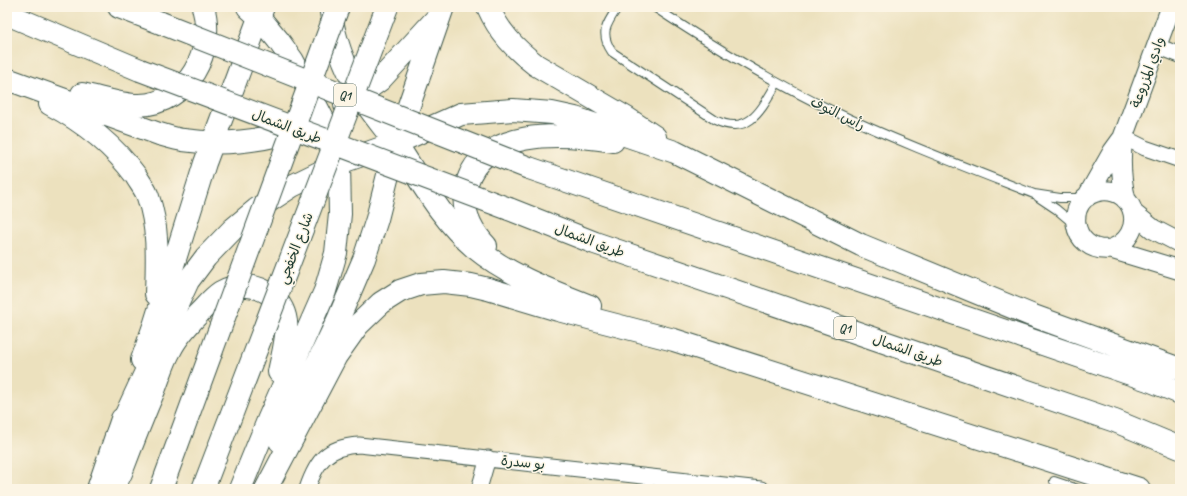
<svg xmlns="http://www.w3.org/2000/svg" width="1187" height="496" viewBox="0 0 1187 496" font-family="Caveat,'Playpen Sans Arabic',sans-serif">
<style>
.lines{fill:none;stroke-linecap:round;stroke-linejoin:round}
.service-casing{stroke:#3e5649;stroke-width:10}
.minor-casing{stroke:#3e5649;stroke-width:17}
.tertiary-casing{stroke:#3e5649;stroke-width:21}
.trunk-casing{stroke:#3e5649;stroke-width:24}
.motorway-casing{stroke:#3e5649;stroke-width:24}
.service{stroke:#fff;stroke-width:8}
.minor{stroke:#fff;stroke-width:15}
.tertiary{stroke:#fff;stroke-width:19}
.trunk{stroke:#fff;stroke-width:22}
.motorway{stroke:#fff;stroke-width:22}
.trunk-bridge-casing{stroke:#3e5649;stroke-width:24;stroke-linecap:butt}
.motorway-bridge-casing{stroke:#3e5649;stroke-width:24;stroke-linecap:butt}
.trunk-bridge{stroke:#fff;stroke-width:22}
.motorway-bridge{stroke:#fff;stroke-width:22}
.labels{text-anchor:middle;stroke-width:3;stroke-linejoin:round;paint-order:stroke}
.shield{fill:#fcf5e5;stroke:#617469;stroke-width:1}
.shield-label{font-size:13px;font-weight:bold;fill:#1f3d34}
.street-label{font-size:14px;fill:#1f3d34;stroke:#fcf5e5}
</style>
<rect width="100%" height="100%" fill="#fcf5e5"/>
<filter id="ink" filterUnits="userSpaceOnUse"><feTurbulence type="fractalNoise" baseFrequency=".025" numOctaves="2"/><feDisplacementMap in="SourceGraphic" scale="8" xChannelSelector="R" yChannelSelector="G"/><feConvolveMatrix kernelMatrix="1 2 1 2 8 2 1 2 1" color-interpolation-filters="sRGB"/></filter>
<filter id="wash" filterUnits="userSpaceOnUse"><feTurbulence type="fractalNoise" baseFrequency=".012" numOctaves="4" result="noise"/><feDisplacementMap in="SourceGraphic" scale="16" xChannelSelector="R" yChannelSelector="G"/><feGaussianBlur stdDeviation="0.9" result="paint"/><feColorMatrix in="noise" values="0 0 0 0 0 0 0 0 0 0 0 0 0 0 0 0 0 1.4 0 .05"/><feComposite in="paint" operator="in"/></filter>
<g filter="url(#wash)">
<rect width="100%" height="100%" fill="#ece1be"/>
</g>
<g filter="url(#ink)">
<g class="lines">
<defs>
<path id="service" d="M618 7C607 23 599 33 612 52L715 120C750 137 762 108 777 83
M654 7C710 44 768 80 829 109 896 141 965 167 1034 194L1060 198H1082
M1038 197 1056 209 1075 225
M1054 481 1078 489"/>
<path id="minor" d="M1157 46 1180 55
M1123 137 1145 148 1180 160
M307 489C317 460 327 447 359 445L761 489
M479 489 488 458"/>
<path id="tertiary" d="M1087 197 1113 151 1121 140
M1126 200C1121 179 1120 159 1123 137L1171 7
M1133 213 1153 229 1180 243
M1111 249C1148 235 1136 187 1101 191 1063 196 1069 254 1111 249L1180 270"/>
<path id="trunk" d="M7 79 159 134C167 136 175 139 183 140 226 146 268 141 308 125
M82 94C101 98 121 105 139 105 188 104 216 50 203 7
M50 104C84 122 114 146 136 176 140 183 146 190 148 197 159 228 157 262 156 294
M345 105 380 80 435 20
M142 360 154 326 205 163 263 7
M280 441 338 320 364 259 377 219 396 143 443 7
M98 489 122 419
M113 489 121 473C132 444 143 416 155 388 160 375 164 361 171 349 177 336 189 324 199 313 206 306 212 298 221 292 236 283 258 284 272 296 296 316 284 346 279 372
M240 489 269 418 325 291 336 253 340 214 339 163 323 119 293 61 278 40 259 17 248 7"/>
<path id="motorway" d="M119 7 161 23
M488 7C499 32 514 48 536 65L625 117 655 137
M331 12C334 40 346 69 360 94 371 114 387 130 399 148 422 183 442 220 474 247 508 275 549 290 590 306
M7 14 140 70
M529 168 1151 381 1180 393
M509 209 595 243 1115 421 1180 448
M486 246C472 231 462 213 465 191 477 126 564 133 613 141
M116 436 188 281 206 257 233 229 257 209 292 186 339 163 396 143 461 114 513 110 552 113 575 118 675 152 861 245 1031 315 1180 369
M266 489 336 356 358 325 381 303 400 291 421 284 444 282 471 285 488 289 558 310 674 340 1139 489"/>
</defs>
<!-- service casing -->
<use href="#service" class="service-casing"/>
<!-- minor casing -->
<use href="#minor" class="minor-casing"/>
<!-- tertiary casing -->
<use href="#tertiary" class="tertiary-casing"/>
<!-- trunk casing -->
<use href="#trunk" class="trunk-casing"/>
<!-- motorway casing -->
<use href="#motorway" class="motorway-casing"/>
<!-- service -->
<use href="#service" class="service"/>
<!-- minor -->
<use href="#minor" class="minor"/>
<!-- tertiary -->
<use href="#tertiary" class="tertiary"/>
<!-- trunk -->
<use href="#trunk" class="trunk"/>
<!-- motorway -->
<use href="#motorway" class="motorway"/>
<defs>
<path id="trunk-bridge" d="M161 489 338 7
M203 489 387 7"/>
<path id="motorway-bridge" d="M161 23 529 168
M140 70 509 209"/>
</defs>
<!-- trunk-bridge casing -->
<use href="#trunk-bridge" class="trunk-bridge-casing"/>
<!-- motorway-bridge casing -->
<use href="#motorway-bridge" class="motorway-bridge-casing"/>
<!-- trunk-bridge -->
<use href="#trunk-bridge" class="trunk-bridge"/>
<!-- motorway-bridge -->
<use href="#motorway-bridge" class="motorway-bridge"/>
</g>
</g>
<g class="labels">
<!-- shield labels -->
<g class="shield">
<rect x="334" y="84" width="22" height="22" rx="3"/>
<rect x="834" y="317" width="22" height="22" rx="3"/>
</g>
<g class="shield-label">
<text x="345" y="100">Q1</text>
<text x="845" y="333">Q1</text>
</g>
<!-- street labels -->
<g class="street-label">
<text transform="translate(1147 72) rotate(-70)" y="5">وادي المزروعة</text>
<text transform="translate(838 113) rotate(26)" y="5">رأس النوف</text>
<text transform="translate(287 126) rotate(21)" y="5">طريق الشمال</text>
<text transform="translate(590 240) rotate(20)" y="5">طريق الشمال</text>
<text transform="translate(295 248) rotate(-69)" y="5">شارع الخفجي</text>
<text transform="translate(908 350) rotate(19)" y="5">طريق الشمال</text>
<text transform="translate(523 462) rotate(6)" y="5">بو سدرة</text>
</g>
</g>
<!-- margin -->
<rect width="1187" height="496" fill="none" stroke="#fcf5e5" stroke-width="24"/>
</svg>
